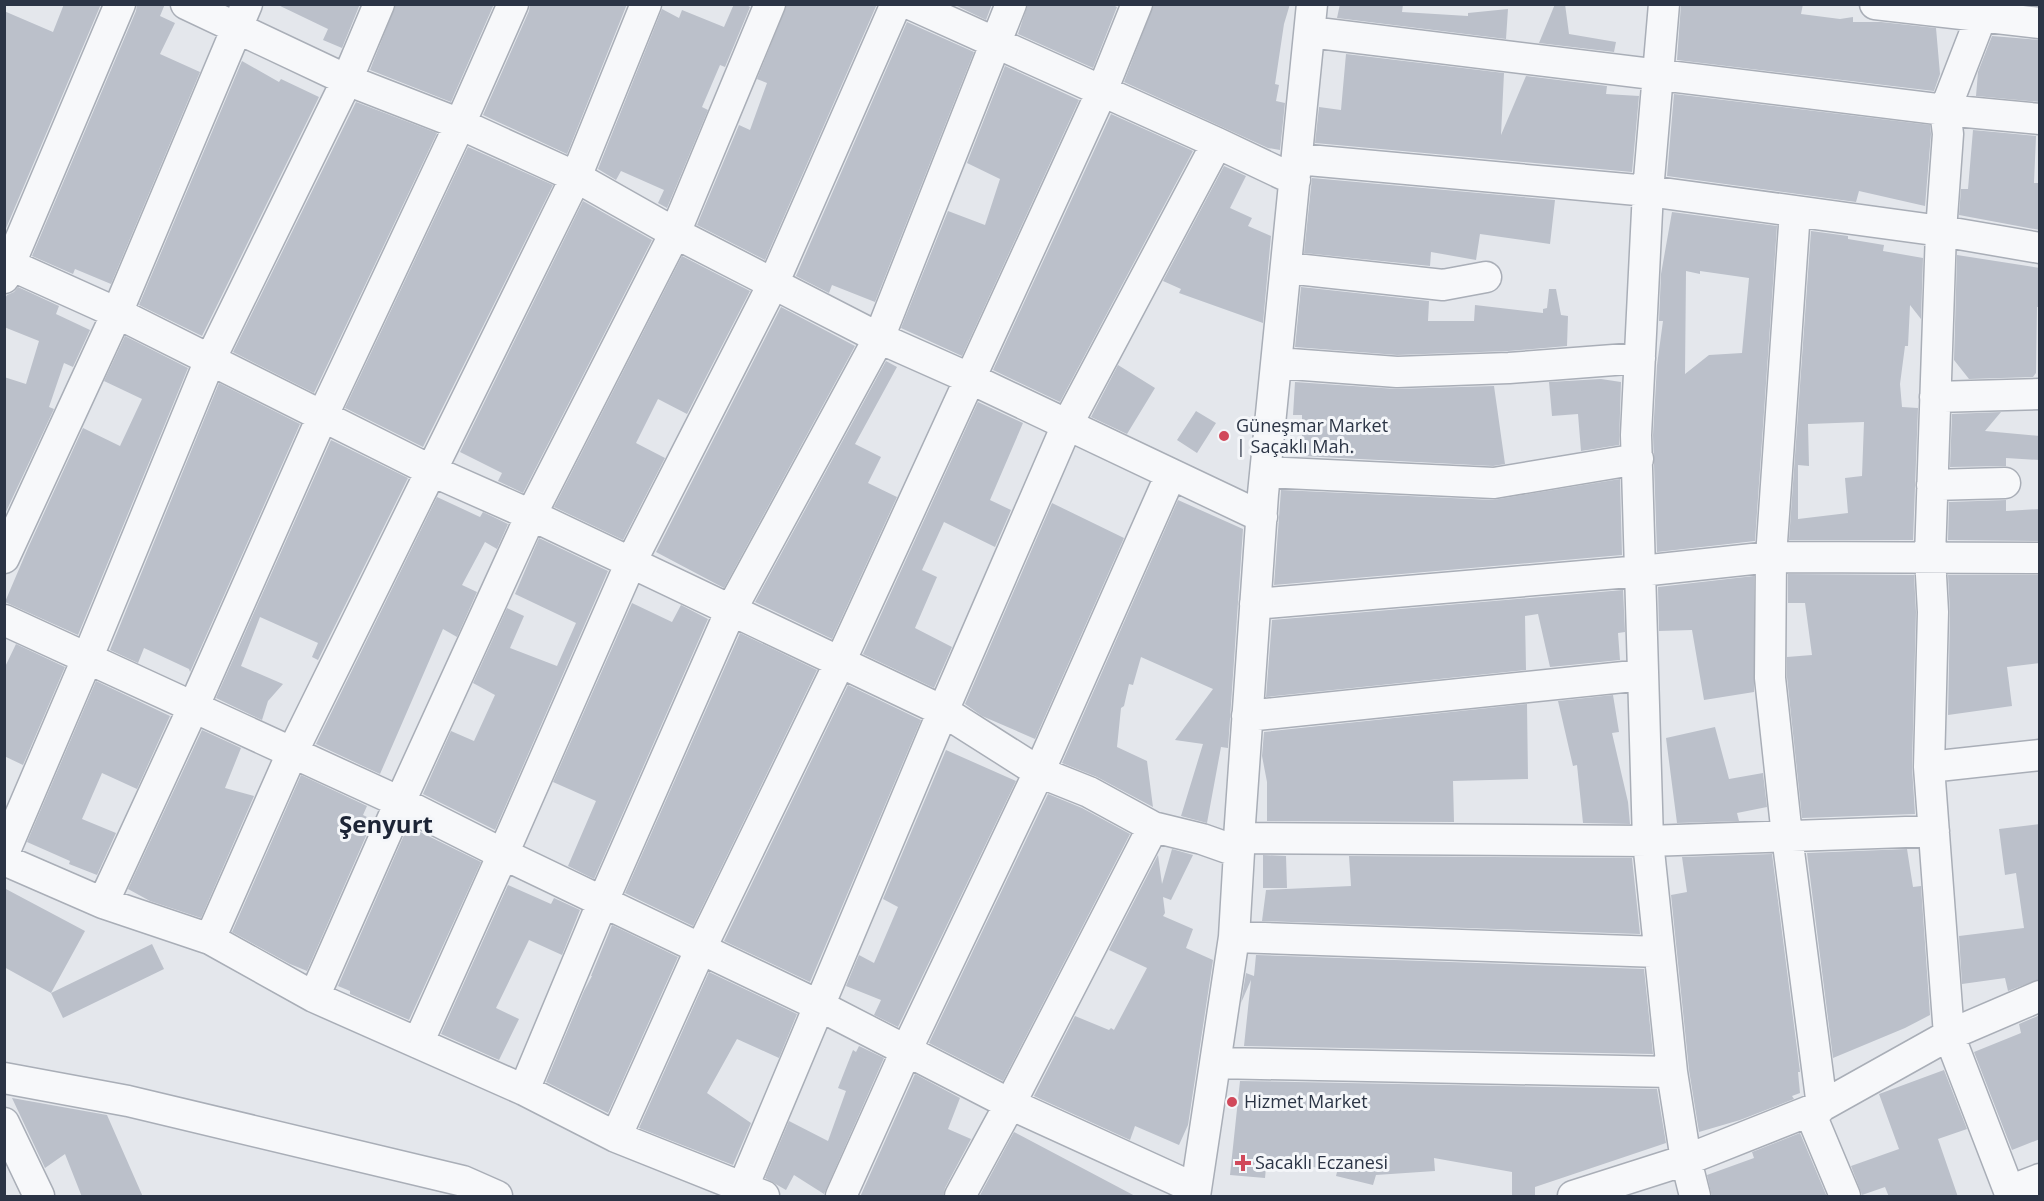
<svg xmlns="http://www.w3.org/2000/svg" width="2044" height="1201" viewBox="0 0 2044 1201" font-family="'Open Sans',sans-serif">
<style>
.building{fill:#bbc0ca;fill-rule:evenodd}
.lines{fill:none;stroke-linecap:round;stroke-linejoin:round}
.minor-casing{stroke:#a9aeb7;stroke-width:33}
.minor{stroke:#f7f8fa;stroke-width:30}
.poi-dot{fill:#d1495b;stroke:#f4f6f9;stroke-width:2}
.labels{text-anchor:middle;stroke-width:6;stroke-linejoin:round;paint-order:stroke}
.poi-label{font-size:18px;fill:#2b3445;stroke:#f4f6f9;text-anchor:start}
.district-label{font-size:24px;font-weight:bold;fill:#1d2536;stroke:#f4f6f9}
</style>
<rect width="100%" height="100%" fill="#e4e7ec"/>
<!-- building -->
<path class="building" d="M64 4H101L4 233V11L53 32Z
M137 4H165L160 16 175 23 160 54 200 72 111 284 75 269 73 274 32 256 136 11Z
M276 4H360L342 48 323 40 328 29Z
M396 4H494L451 102 370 70Z
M530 4H627L567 154 483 115 529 11Z
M734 4H745L750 7 725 67 720 65 702 107 708 110 667 208 658 203 664 190 621 171 616 180 598 169 662 9 679 18 682 10 724 27Z
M787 4H877L765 260 697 225 739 125 750 130 767 83 757 79Z
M953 4H992L986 20Z
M1028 4H1111L1117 7 1093 68 1018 34Z
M1154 4H1290L1284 24 1275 84 1279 85 1276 101 1285 103 1280 150 1268 148 1124 82Z
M1340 4H1403L1402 12 1468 16V13L1508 9 1506 39 1337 18Z
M1555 4H1565L1569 34 1616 42 1614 52 1539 43Z
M1681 4H1803L1801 14 1840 19 1853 17V22H1881L1936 28 1940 74 1934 91 1677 60Z
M907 22 974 52 875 302 832 285 829 293 796 276Z
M1992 36 2040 40V102L1976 96 1978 72Z
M1346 54 1504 73 1501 135 1526 76 1607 86 1606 94 1639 96 1632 172 1315 143 1319 107 1341 110Z
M242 61 279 82 281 79 319 97 202 336 139 305Z
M1005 66 1079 100 962 356 901 328 948 211 985 225 1000 179 967 163Z
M1674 94 1930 125 1931 134 1925 206 1859 191 1856 202 1667 176Z
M356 102 437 133 314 393 233 352Z
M1111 114 1193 151 1060 402 993 370Z
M1973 130 2036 136 2034 183H2040V230L1959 215 1961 189H1968Z
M468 147 553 185 423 447 345 408Z
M1224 166 1246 176 1230 208 1252 218 1248 226 1271 236 1263 323 1179 293 1181 289 1163 281Z
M1312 178 1555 200 1550 244 1480 234 1476 260 1431 252 1430 266 1304 253Z
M583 201 652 240 523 493 498 481 502 473 460 452Z
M1672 212 1777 226 1755 541 1657 552 1653 435 1657 365 1663 321H1659L1661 274ZM1686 271 1700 274V271L1749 278 1742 353 1709 355 1685 374Z
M1811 231 1848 236V239L1884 245 1883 251 1923 258 1921 319 1910 305 1908 346H1905L1900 384 1902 407 1918 408 1913 540H1789ZM1864 422 1862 476 1845 478 1848 513 1798 519V465L1809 466 1808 424Z
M1957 255 2040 268V307H2037L2036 373 2033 377 1969 379 1954 360Z
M682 256 750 291 687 414 658 399 636 443 665 458 623 540 554 507Z
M18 287 59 306 56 314 90 330 73 367 64 363 49 407 54 409 4 516V377L26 384 39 341 4 327V300L7 295 14 292Z
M1301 287 1429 301 1428 321H1474L1475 305 1543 313V309L1547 308 1549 289H1556L1561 315 1568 316 1567 346 1508 351 1397 355 1295 347Z
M781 307 855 346 724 588 656 552Z
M125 336 188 368 78 635 5 602 28 548 83 428 120 446 142 399 104 381Z
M886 361 897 367 855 444 881 457 868 483 897 497 832 639 755 602Z
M1118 365 1155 388 1127 434 1091 417Z
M1601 379 1621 382 1619 445 1581 451 1578 414 1552 416 1549 382Z
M1295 382 1396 389 1494 386 1505 464 1493 466 1302 456V415H1293Z
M219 383 300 424 190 672 189 669 144 648 138 663 110 650Z
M978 402 1023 423 990 500 1011 510 995 547 944 522 922 570 937 577 915 628 952 647 934 688 863 654Z
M1196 411 1216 423 1197 453 1177 440Z
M2001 412 1985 431 2040 436V460L2006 458V466L1950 467 1952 414Z
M331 440 408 478 318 660 312 657 318 643 260 617 241 666 283 684 268 701 262 720 216 698Z
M1620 479 1622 555 1274 585 1281 490 1493 500Z
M437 497 480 517 483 512 508 524 497 549 485 542 462 585 477 592 457 637 443 629 380 774 316 744Z
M1178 500 1243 529 1228 748 1221 747 1207 823 1181 816 1203 744 1175 740 1213 689 1141 657 1133 685 1129 684 1124 706 1121 708 1117 747 1147 761 1153 807 1097 777 1062 763Z
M2006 500V511L2040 509V541L1948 540 1949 502Z
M1052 503 1124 538 1035 739 982 716 965 704Z
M539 538 608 571 495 830 423 794 451 731 474 741 495 695 473 683 507 608 524 616 510 648 557 666 576 623 515 594Z
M1788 574 1914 575 1916 612 1912 767 1915 814 1802 818 1787 677V657L1812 655 1805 603H1788Z
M1948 575H2040V663L2007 667 2012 706 1948 715 1950 612Z
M1754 576V692L1704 700 1692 630 1659 631 1658 587Z
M1623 590 1625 632 1618 633 1620 660 1550 667 1538 614 1525 616 1526 670 1266 697 1272 620Z
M632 603 672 622 681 605 708 619 594 879 568 866 596 801 553 782Z
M740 633 817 670 693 926 625 893Z
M16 644 65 667 23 765 4 756V669Z
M96 681 170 716 137 789 102 773 82 819 116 833 97 875 69 864 70 861 27 842Z
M848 685 921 720 810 982 724 941Z
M1613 695 1619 732 1612 733 1628 802 1630 824 1583 823 1577 765 1573 766 1558 701Z
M1527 704 1528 779 1453 781 1454 822 1267 821V782L1262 756 1264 732Z
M1715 727 1729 779 1763 773 1767 807 1737 813 1739 821 1677 823 1666 738Z
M202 730 241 748 225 788 254 796 201 918 150 901 128 889Z
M946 750 1016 781 898 1027 874 1015 881 1000 846 986 859 955 874 963 898 907 883 899Z
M301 775 367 806 363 815 373 820 307 971 290 964 232 932Z
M1048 794 1082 808 1130 834 1003 1081 929 1043Z
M2040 824V979L2008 991 2005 978 1962 984 1959 936 2024 928 2016 873 2005 875 1999 829Z
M408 826 481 862 409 1020 350 994V991L338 986Z
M1172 849 1193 855 1171 900 1163 897 1165 913 1163 916 1193 929 1186 948 1213 960 1188 1125 1179 1145 1135 1126 1130 1140 1034 1096 1075 1016 1109 1030 1111 1028 1114 1030 1147 968 1109 950 1158 855 1162 884Z
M1907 849 1913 887 1921 886 1930 1015 1905 1028 1833 1058 1807 853Z
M1772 854 1800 1072H1798L1800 1093 1792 1096 1794 1099 1740 1120 1699 1132 1689 1070 1671 895 1687 892 1682 857Z
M1263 855 1286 856 1287 888H1263Z
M1349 856 1632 858 1640 934 1262 921 1266 890 1351 886Z
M508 885 551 904 554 898 580 910 562 955 529 940 496 1008 519 1019 499 1060 441 1034Z
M4 888 85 931 51 993 4 967Z
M612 925 678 957 608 1113 546 1082 584 991 592 976H591Z
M152 944 164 969 63 1018 51 993Z
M1256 955 1644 969 1653 1054 1244 1046 1251 980 1241 1003 1246 973 1254 976Z
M709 972 797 1014 779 1058 737 1039 707 1093 751 1123 733 1165 639 1128Z
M2040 1015V1139L2012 1150 1974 1052 2021 1033 2019 1024Z
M859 1046 884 1058 824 1194 794 1175 786 1190 765 1178 789 1121 828 1141 846 1091 838 1088 853 1050 856 1052Z
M1944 1070 1967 1129 1938 1139 1958 1197H1889L1885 1187 1862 1195 1851 1166 1899 1149 1879 1094Z
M915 1074 960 1098 948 1129 971 1139 945 1188 943 1197H860Z
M1240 1081 1657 1089 1666 1143 1535 1187V1196L1512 1195V1172L1434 1158 1435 1171 1376 1175 1373 1185 1336 1176 1337 1172 1267 1157 1265 1178 1230 1175Z
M12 1098 107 1115 143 1197H82L65 1154 45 1168Z
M1014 1132 1137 1197H979Z
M1800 1133 1827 1197H1712L1707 1175 1754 1158 1752 1152Z"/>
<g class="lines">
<defs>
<path id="minor" d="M186 4 347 80 460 124 576 177 675 233 879 338 969 378 1262 517
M910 4 1217 143 1295 180
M1664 4 1648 191 1636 435 1648 841 1672 1072 1686 1160 1695 1196
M1875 4 2040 23
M1986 4 1945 110 1948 134 1941 231 1930 557 1933 612 1929 767 1949 1035 2011 1196
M1310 32 1945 110 2040 119
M1297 159 1648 191 1941 231 2040 248
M1795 211 1771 557 1770 678 1787 836 1822 1106 1812 1117 1845 1196
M4 262 117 313 432 471 531 515 943 711 1039 772 1089 792 1153 827 1202 839 1239 852
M1287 268 1443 285 1486 277
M4 278 120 4
M1277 363 1397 372 1509 368 1640 358
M1935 397 2040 394
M1266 472 1494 483 1638 459
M1932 485 2005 483
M4 558 117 313 247 4
M1255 604 1641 571 1771 557 2040 558
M4 620 400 802 503 854 818 1005 1010 1104 1196 1189
M1247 716 1643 675
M1929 767 2040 755
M1239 838 1648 841 1934 831
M4 853 87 659 210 360 347 80 379 4
M4 860 103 903 210 939 314 997 524 1090 616 1137 764 1196
M103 903 193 708 323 415 460 124 513 4
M1234 937 1659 952
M210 939 292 753 576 177 646 4
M314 997 400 802 531 515 675 233 770 4
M418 1043 503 854 631 562 773 284 896 4
M1215 1063 1672 1072
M4 1078 128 1101 463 1181 497 1196
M524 1090 603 901 731 610 879 338 1011 4
M4 1123 39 1196
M616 1137 701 948 840 662 1102 91 1137 4
M743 1187 943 711 1067 425 1217 143
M2009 1191 2040 1179
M841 1196 906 1051 1039 772 1171 474
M960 1196 1010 1104 1153 827
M1195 1196 1234 937 1239 852V838L1263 494 1312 4
M1573 1196 1686 1160 1822 1106 1949 1035 2040 996"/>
</defs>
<!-- minor casing -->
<use href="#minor" class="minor-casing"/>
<!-- minor -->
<use href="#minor" class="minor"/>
</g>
<!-- markers -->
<g class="poi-dot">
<circle cx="1224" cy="436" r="6"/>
<circle cx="1232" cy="1102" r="6"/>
<path d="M1240 1154h6v6h6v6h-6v6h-6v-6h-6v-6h6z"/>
</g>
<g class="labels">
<!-- poi labels -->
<g class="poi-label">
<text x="1236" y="432">Güneşmar Market<tspan x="1236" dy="21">| Saçaklı Mah.</tspan></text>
<text x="1244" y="1108">Hizmet Market</text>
<text x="1255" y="1169">Sacaklı Eczanesi</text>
</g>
<!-- district labels -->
<g class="district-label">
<text x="386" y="833">Şenyurt</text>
</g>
</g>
<!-- border -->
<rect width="2044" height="1201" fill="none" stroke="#2b3445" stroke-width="12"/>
</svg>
